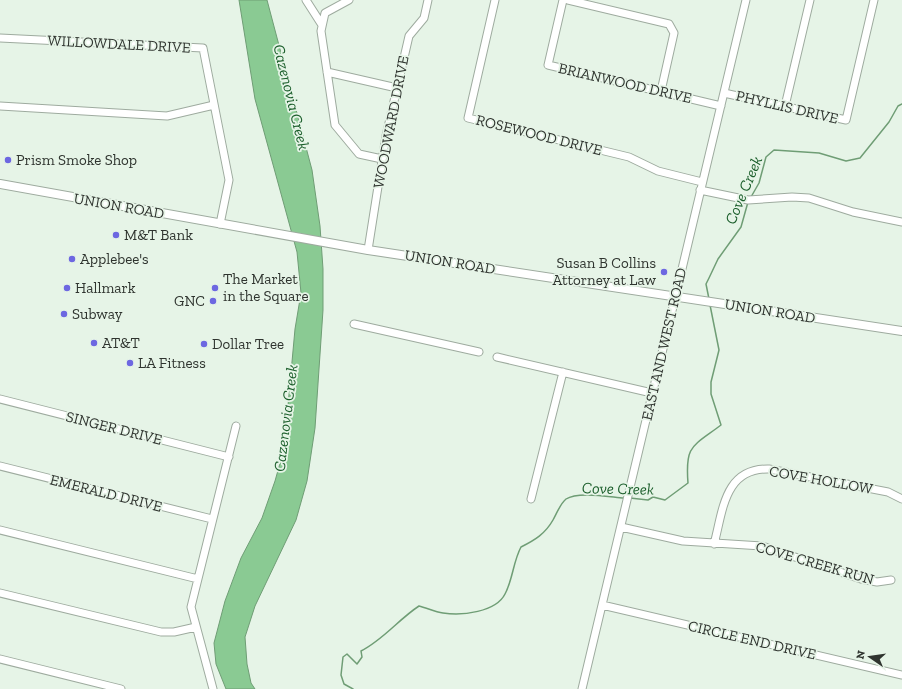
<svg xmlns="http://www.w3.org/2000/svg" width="902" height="689" viewBox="0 0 902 689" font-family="'Zilla Slab',serif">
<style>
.water{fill:#8aca93;stroke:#6f9d75}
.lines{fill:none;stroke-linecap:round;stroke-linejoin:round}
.stream{stroke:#6f9d75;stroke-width:1.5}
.minor-casing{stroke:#9eab9f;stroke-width:9}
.major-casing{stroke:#9eab9f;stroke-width:10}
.minor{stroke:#fff;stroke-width:7}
.major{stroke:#fff;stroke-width:8}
.poi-dot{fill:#6d67e1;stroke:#e6f4e7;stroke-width:1.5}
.labels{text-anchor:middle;stroke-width:3.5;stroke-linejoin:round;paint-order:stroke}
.street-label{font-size:15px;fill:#2f342f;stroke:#e6f4e7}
.poi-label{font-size:15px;fill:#2f342f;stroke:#e6f4e7;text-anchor:start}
.water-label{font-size:16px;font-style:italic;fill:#1b5e2b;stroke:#e6f4e7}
</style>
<rect width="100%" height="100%" fill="#e6f4e7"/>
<!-- water -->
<path class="water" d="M239 0H267L312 170 320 226 323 269V310L315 428 307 481 296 520 255 606 245 637 247 664 251 683 255 689H226L216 664 214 643 225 601 241 558 262 518 275 481 284 449 295 329 301 293 297 252 255 99Z"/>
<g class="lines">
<!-- stream -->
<path class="stream" d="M751 197 759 183 766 157 774 150 819 153 846 161 860 158 889 122 898 106 902 104
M709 299 706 284 709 278 718 259 741 227 748 202
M630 498 648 500 653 497 665 500 688 483C685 445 692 447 721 425L711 394V382L719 350 710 305
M353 689 344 684 341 675 343 657 347 654 357 664 362 657 361 651C383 640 399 619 419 606 427 608 435 612 443 613 462 616 496 612 505 594 513 579 513 562 521 547 535 540 545 534 553 520 557 513 560 504 566 499 578 491 610 497 624 498"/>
<defs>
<path id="minor" d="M306 0 322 25
M349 0 325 13 321 31 335 125 359 154 382 159
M495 0 468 118 629 157 658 171 702 182
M563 0 548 65 721 106
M568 0 669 24 674 33 661 91
M0 38 203 48 229 180 220 224
M327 72 397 88
M724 93 846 120 874 0
M0 106 167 116 214 105
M785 106 810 0
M700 190 748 200 792 197 809 198 853 212 902 222
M368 250 386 136 409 36 424 18 428 0
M354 324 479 352
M497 357 652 393
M0 399 229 457
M0 466 212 519
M531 499 563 372
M621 527 683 541 762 546 861 579 877 582 891 580
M0 530 198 579
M714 544C723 511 724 468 769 469L888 492 902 499
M0 593 161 632H174L196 627
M602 605 902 675
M0 659 121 689
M213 689 191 607 236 426
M582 689 746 0"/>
<path id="major" d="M0 184 368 250 902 331"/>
</defs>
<!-- minor casing -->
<use href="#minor" class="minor-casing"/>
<!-- major casing -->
<use href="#major" class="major-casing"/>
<!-- minor -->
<use href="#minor" class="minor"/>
<!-- major -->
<use href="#major" class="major"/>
</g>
<!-- markers -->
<g class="poi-dot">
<circle cx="8" cy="160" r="4"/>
<circle cx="116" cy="235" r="4"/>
<circle cx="72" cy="259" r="4"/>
<circle cx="664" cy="272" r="4"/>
<circle cx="67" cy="288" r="4"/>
<circle cx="215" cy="288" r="4"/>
<circle cx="213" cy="301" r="4"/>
<circle cx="64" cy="314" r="4"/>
<circle cx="94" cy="343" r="4"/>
<circle cx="204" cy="344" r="4"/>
<circle cx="130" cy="363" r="4"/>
</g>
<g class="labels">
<!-- street labels -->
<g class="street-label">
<text transform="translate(119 44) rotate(3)" y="5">WILLOWDALE DRIVE</text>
<text transform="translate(625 83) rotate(13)" y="5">BRIANWOOD DRIVE</text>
<text transform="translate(787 107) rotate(13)" y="5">PHYLLIS DRIVE</text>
<text transform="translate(391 122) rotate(-79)" y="5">WOODWARD DRIVE</text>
<text transform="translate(539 135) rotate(14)" y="5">ROSEWOOD DRIVE</text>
<text transform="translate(119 206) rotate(10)" y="5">UNION ROAD</text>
<text transform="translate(450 262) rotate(9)" y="5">UNION ROAD</text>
<text transform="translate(770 311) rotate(9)" y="5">UNION ROAD</text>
<text transform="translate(664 344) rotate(-77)" y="5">EAST AND WEST ROAD</text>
<text transform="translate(114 428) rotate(14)" y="5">SINGER DRIVE</text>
<text transform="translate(821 480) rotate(10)" y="5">COVE HOLLOW</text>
<text transform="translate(106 493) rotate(14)" y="5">EMERALD DRIVE</text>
<text transform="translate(815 563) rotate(16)" y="5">COVE CREEK RUN</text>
<text transform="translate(752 640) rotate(13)" y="5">CIRCLE END DRIVE</text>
</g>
<!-- poi labels -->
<g class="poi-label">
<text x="16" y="165">Prism Smoke Shop</text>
<text x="124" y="240">M&amp;T Bank</text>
<text x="80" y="264">Applebee's</text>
<text x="656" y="268" text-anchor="end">Susan B Collins<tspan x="656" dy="17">Attorney at Law</tspan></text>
<text x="223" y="284">The Market<tspan x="223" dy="17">in the Square</tspan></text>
<text x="75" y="293">Hallmark</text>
<text x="205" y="306" text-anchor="end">GNC</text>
<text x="72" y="319">Subway</text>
<text x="102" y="348">AT&amp;T</text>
<text x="212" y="349">Dollar Tree</text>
<text x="138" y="368">LA Fitness</text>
</g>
<!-- water labels -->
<g class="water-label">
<text transform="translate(292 97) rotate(76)" y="6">Cazenovia Creek</text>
<text transform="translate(743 190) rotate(-67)" y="6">Cove Creek</text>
<text transform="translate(285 418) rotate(-83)" y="6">Cazenovia Creek</text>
<text transform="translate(618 488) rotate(1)" y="6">Cove Creek</text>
</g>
</g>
<!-- north arrow -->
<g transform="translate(870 657) rotate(283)" stroke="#e6f4e7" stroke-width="3" paint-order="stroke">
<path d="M0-3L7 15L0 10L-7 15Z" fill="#2f342f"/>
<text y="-6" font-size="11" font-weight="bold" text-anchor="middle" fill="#2f342f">N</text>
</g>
</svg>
